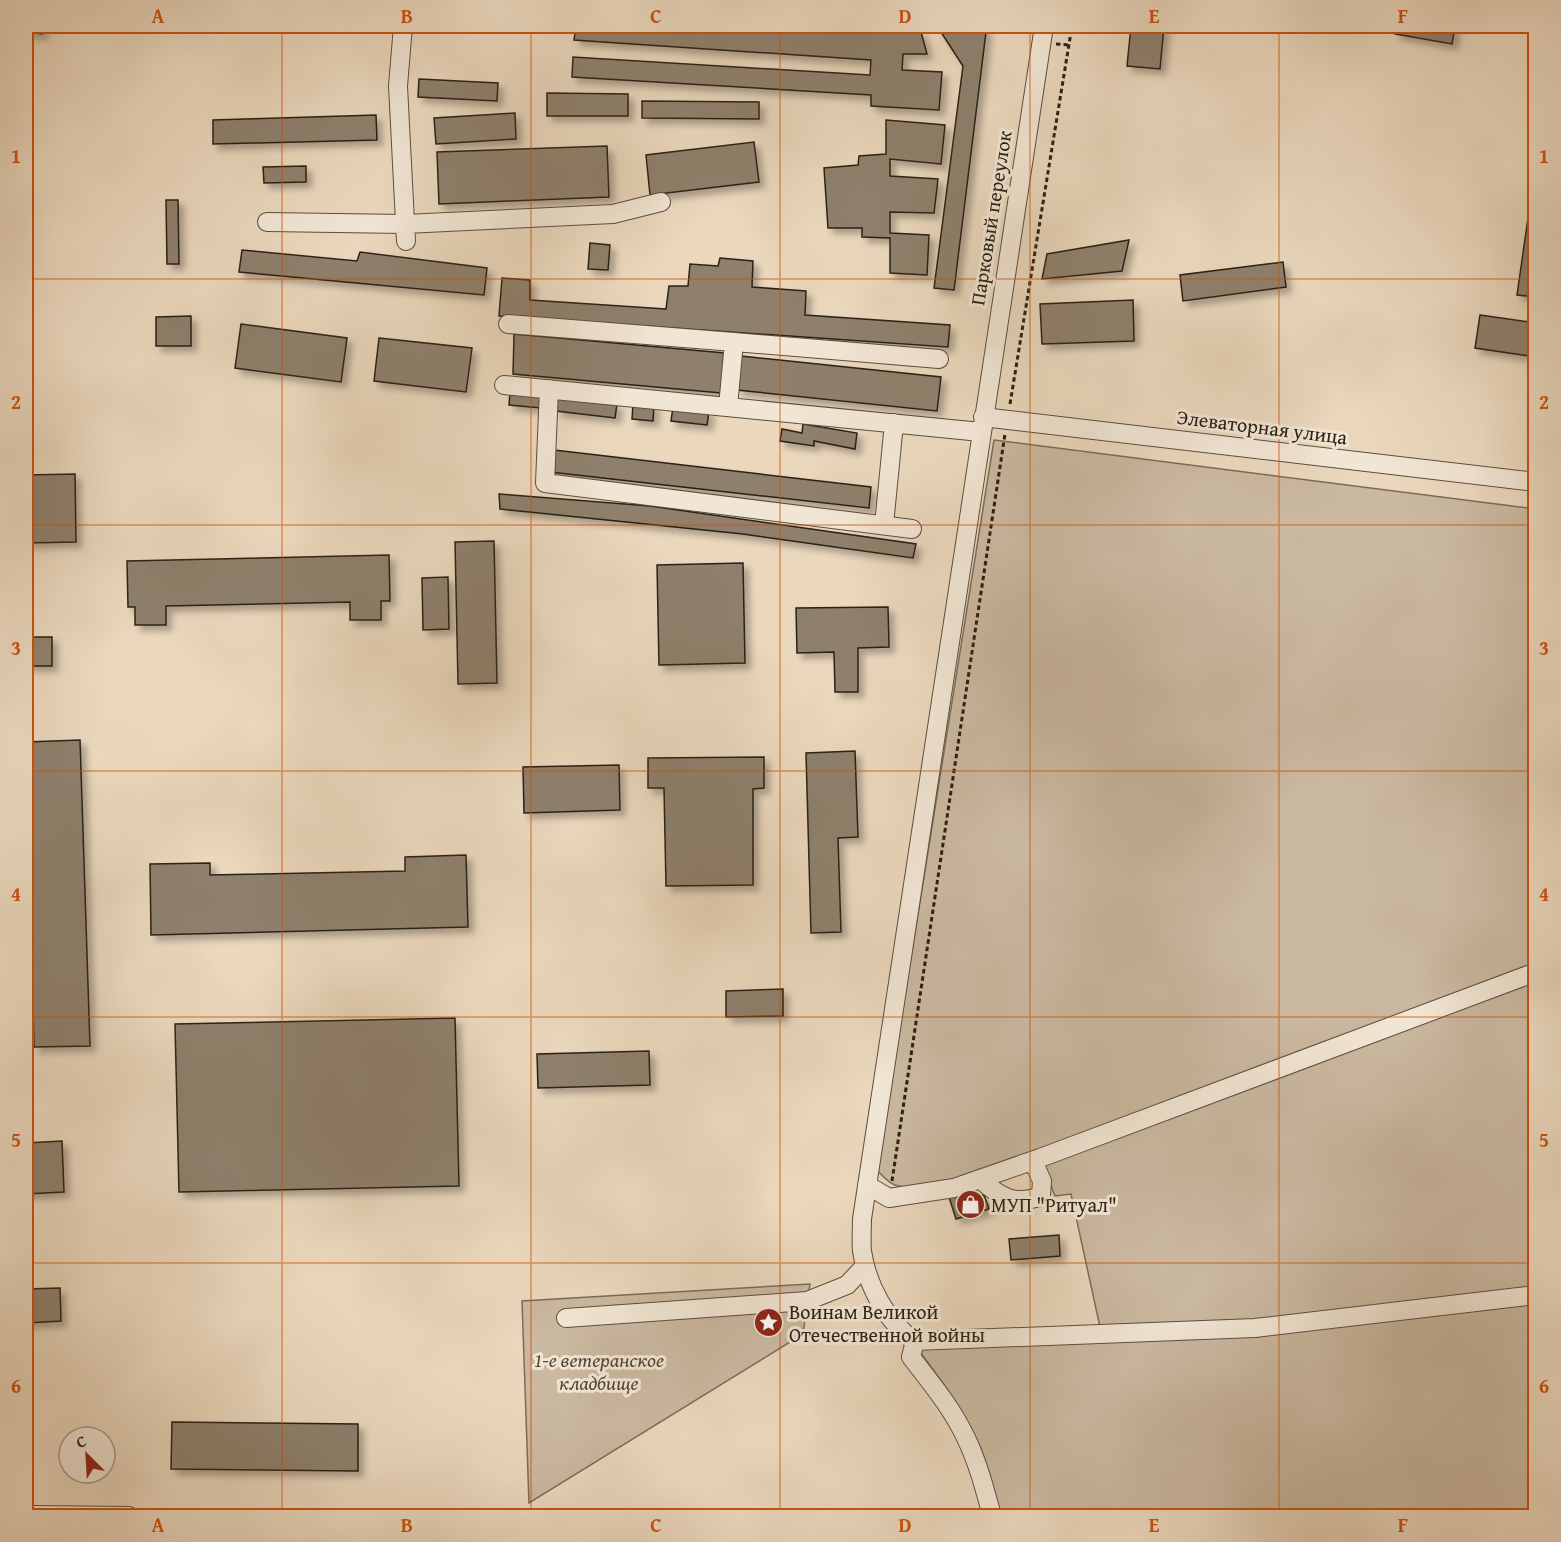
<svg xmlns="http://www.w3.org/2000/svg" width="1561" height="1542" viewBox="0 0 1561 1542" font-family="'Gentium Book Plus',serif">
<style>
.green{fill:#cab8a0;stroke:#7a6c5a;stroke-width:1.5}
.building{fill:#8e806c;stroke:#2b2115;stroke-width:1.5;filter:url(#shadow)}
.lines{fill:none;stroke-linecap:round;stroke-linejoin:round}
.minor-casing{stroke:#5b4e3f;stroke-width:20}
.path{stroke:#2b2115;stroke-width:3;stroke-dasharray:4.5 3;stroke-linecap:butt}
.minor{stroke:#f1e5d3;stroke-width:18}
.grid{fill:none;stroke:#cc510d;stroke-width:1.5;stroke-opacity:0.55}
.labels{text-anchor:middle;stroke-width:6;stroke-linejoin:round;paint-order:stroke}
.street-label{font-size:20px;fill:#2b2115;stroke:#f1e5d3}
.poi-label{font-size:20px;fill:#2b2115;stroke:#f1e5d3;text-anchor:start}
.park-label{font-size:20px;font-style:italic;fill:#534738;stroke:#f1e5d3}
.neatline{fill:none;stroke:#cc510d;stroke-width:2}
.grid-label{font-size:20px;text-anchor:middle;font-weight:bold;fill:#cc510d}
</style>
<defs>
<filter id="shadow"><feDropShadow dx="5.5" dy="5.5" stdDeviation="3" flood-color="#0004"/></filter>
</defs>
<rect width="100%" height="100%" fill="#ead7bc"/>
<filter id="stains"><feTurbulence type="fractalNoise" baseFrequency=".00333" numOctaves="4"/><feColorMatrix values="0 0 0 0 .2 0 0 0 0 .09 0 0 0 0 .02 0 0 0 .5 -.17"/></filter>
<radialGradient id="worn" r=".72"><stop offset=".6" stop-color="#630" stop-opacity="0"/><stop offset="1" stop-color="#630" stop-opacity=".3"/></radialGradient>
<!-- green -->
<path class="green" d="M994 440 1535 509V1516H1000C993 1490 988 1460 975 1436 959 1405 938 1377 918 1349L1100 1327 1071 1194 1055 1196 1038 1154C1004 1165 928 1196 895 1185 888 1183 882 1175 877 1170Z
M810 1284 803 1334 529 1503 522 1301Z"/>
<!-- building -->
<path class="building" d="M26 26H43L42 34 26 32Z
M576 26H902L903 31 921 32 927 54H903L902 70 942 72 939 110 871 106V95L572 77 573 57 870 75 871 60 574 40Z
M937 26H982L986 32 954 290 934 288 963 66Z
M1131 26H1164L1160 69 1127 66Z
M1397 26H1455L1452 44 1395 34Z
M419 79 498 83 497 101 418 97Z
M547 93 628 94V116H547Z
M642 101 759 102V119L642 118Z
M515 113 516 139 436 144 434 118Z
M376 115 377 140 213 144V120Z
M886 120 945 125 941 164 890 159V176L938 179 934 213 890 212V233L929 235 927 275 890 273V238L862 237V228H828L824 168 858 165 859 156 886 154Z
M754 142 759 182 650 195 646 155Z
M607 146 609 197 439 204 437 152Z
M306 166V182L264 183 263 167Z
M166 200H178L179 264H167Z
M1530 204 1536 205V297L1517 295Z
M1129 240 1122 271 1042 279 1047 254Z
M590 243 610 245 608 270 588 269Z
M242 250 357 261 360 252 487 268 484 295 239 272Z
M720 258 753 261 752 287 806 291 805 315 950 325 948 347 499 316 502 278 530 280V300L666 309 669 286H688L690 264 718 266Z
M1283 262 1286 287 1183 301 1180 275Z
M1133 300 1134 341 1042 344 1040 304Z
M1480 315 1536 323V357L1475 348Z
M191 316V346H156V317Z
M241 324 347 338 341 382 235 368Z
M514 334 725 353 721 393 513 374Z
M379 338 472 348 466 392 374 381Z
M741 356 941 377 937 411 737 390Z
M510 392 542 394 541 408 509 405Z
M558 397 617 404 615 418 556 411Z
M633 404 654 405 653 421 632 419Z
M673 407 709 411 707 425 671 421Z
M803 424 857 433 855 449 814 441V446L780 441 782 429 802 433Z
M554 450 871 487 869 508 550 472Z
M75 474 76 542 26 543V475Z
M499 494 650 506 916 544 913 558 743 534 500 509Z
M494 541 497 683 458 684 455 542Z
M389 555 390 601H381V620H350V602L166 606V625H135V607H128L127 561Z
M743 563 745 663 659 665 657 565Z
M448 577 449 629 423 630 422 578Z
M888 607 889 647 858 648V692H835L834 652 797 653 796 608Z
M26 637H52V666H26Z
M80 740 90 1046 34 1047 26 742Z
M855 751 858 837 838 838 841 932 811 933 806 753Z
M764 757V788L753 789V885L666 886 664 788H648V758Z
M619 765 620 810 524 813 523 767Z
M466 855 468 927 151 935 150 864 210 863V875L405 871V857Z
M783 989V1016L726 1017V991Z
M455 1018 459 1186 179 1192 175 1024Z
M649 1051 650 1085 538 1088 537 1054Z
M62 1141 64 1192 26 1194V1143Z
M961 1193 964 1201 984 1195 989 1209 956 1219 949 1197Z
M1059 1235 1060 1256 1011 1260 1009 1239Z
M60 1288 61 1321 26 1323V1289Z
M172 1422 358 1424V1471L171 1469Z"/>
<g class="lines">
<defs>
<path id="minor" d="M403 26 398 86 406 241
M267 222 405 224 613 214 661 202
M508 324 734 342
M504 385 981 432
M549 389 545 483 912 529
M728 407 734 342 939 359
M983 417 1536 482
M884 525 894 423
M980 1179C1000 1197 1014 1206 1041 1196L1042 1181 1033 1161
M867 1185 889 1198 954 1188 1040 1158 1536 972
M566 1318 807 1301 847 1285 865 1266
M915 1341 1255 1328 1536 1295
M31 1516 34 1515 129 1516
M992 1516C985 1490 978 1463 966 1438 952 1408 931 1383 911 1357L915 1341C887 1323 867 1285 862 1251 861 1241 862 1229 862 1219L1044 26"/>
</defs>
<!-- minor casing -->
<use href="#minor" class="minor-casing"/>
<!-- path -->
<path class="path" d="M1024 26 1026 33
M1056 44 1069 45
M1010 404 1072 26
M892 1181 1005 434"/>
<!-- minor -->
<use href="#minor" class="minor"/>
</g>
<!-- grid -->
<path class="grid" d="M282 26V1516M531 26V1516M780 26V1516M1030 26V1516M1279 26V1516M26 279H1536M26 525H1536M26 771H1536M26 1017H1536M26 1263H1536"/>
<!-- icons -->
<defs>
<symbol id="shop-disc" viewBox="-11 -11 22 22"><circle r="9.5" fill="#8f2418" stroke="#f1e5d3"/><path d="M-5-2.5h2.3a2.7 3.5 0 0 1 5.4 0H5L5.5 6h-11ZM-1.5-2.5h3a1.5 2.3 0 0 0-3 0Z" fill="#fff"/></symbol>
<symbol id="sight-disc" viewBox="-11 -11 22 22"><circle r="9.5" fill="#8f2418" stroke="#f1e5d3"/><path d="M0-6L1.8-2.2L6-1.7L2.9 1.2L3.7 5.4L0 3.3L-3.7 5.4L-2.9 1.2L-6-1.7L-1.8-2.2Z" fill="#fff"/></symbol>
</defs>
<g fill-rule="evenodd">
<use href="#shop-disc" x="954" y="1188" width="33" height="33"/>
<use href="#sight-disc" x="752" y="1306" width="33" height="33"/>
</g>
<g class="labels">
<!-- street labels -->
<g class="street-label">
<text transform="translate(991 218) rotate(-81)" y="7">Парковый переулок</text>
<text transform="translate(1262 427) rotate(7)" y="7">Элеваторная улица</text>
</g>
<!-- poi labels -->
<g class="poi-label">
<text x="991" y="1212">МУП "Ритуал"</text>
<text x="789" y="1319">Воинам Великой<tspan x="789" dy="23">Отечественной войны</tspan></text>
</g>
<!-- park labels -->
<g class="park-label">
<text x="599" y="1367">1-е ветеранское<tspan x="599" dy="23">кладбище</tspan></text>
</g>
</g>
<!-- margin -->
<rect width="1561" height="1542" fill="none" stroke="#ead7bc" stroke-width="66"/>
<!-- north arrow -->
<g transform="translate(87 1455) rotate(336)"><circle r="28" fill="#f1e5d3" stroke="#a29787" stroke-width="1.5"/>
<path d="M0-4.5L10 22L0 15L-10 22Z" fill="#8f2418"/>
<text y="-9" font-size="16" font-weight="bold" text-anchor="middle" fill="#2b2115">С</text>
</g>
<rect x="33" y="33" width="1495" height="1476" class="neatline"/>
<g class="grid-label">
<text x="158" y="23">A</text>
<text x="407" y="23">B</text>
<text x="656" y="23">C</text>
<text x="905" y="23">D</text>
<text x="1154" y="23">E</text>
<text x="1403" y="23">F</text>
<text x="16" y="163">1</text>
<text x="1544" y="163">1</text>
<text x="16" y="409">2</text>
<text x="1544" y="409">2</text>
<text x="16" y="655">3</text>
<text x="1544" y="655">3</text>
<text x="16" y="901">4</text>
<text x="1544" y="901">4</text>
<text x="16" y="1147">5</text>
<text x="1544" y="1147">5</text>
<text x="16" y="1393">6</text>
<text x="1544" y="1393">6</text>
<text x="158" y="1532">A</text>
<text x="407" y="1532">B</text>
<text x="656" y="1532">C</text>
<text x="905" y="1532">D</text>
<text x="1154" y="1532">E</text>
<text x="1403" y="1532">F</text>
</g>
<rect width="100%" height="100%" filter="url(#stains)"/>
<rect width="100%" height="100%" fill="url(#worn)"/>
</svg>
